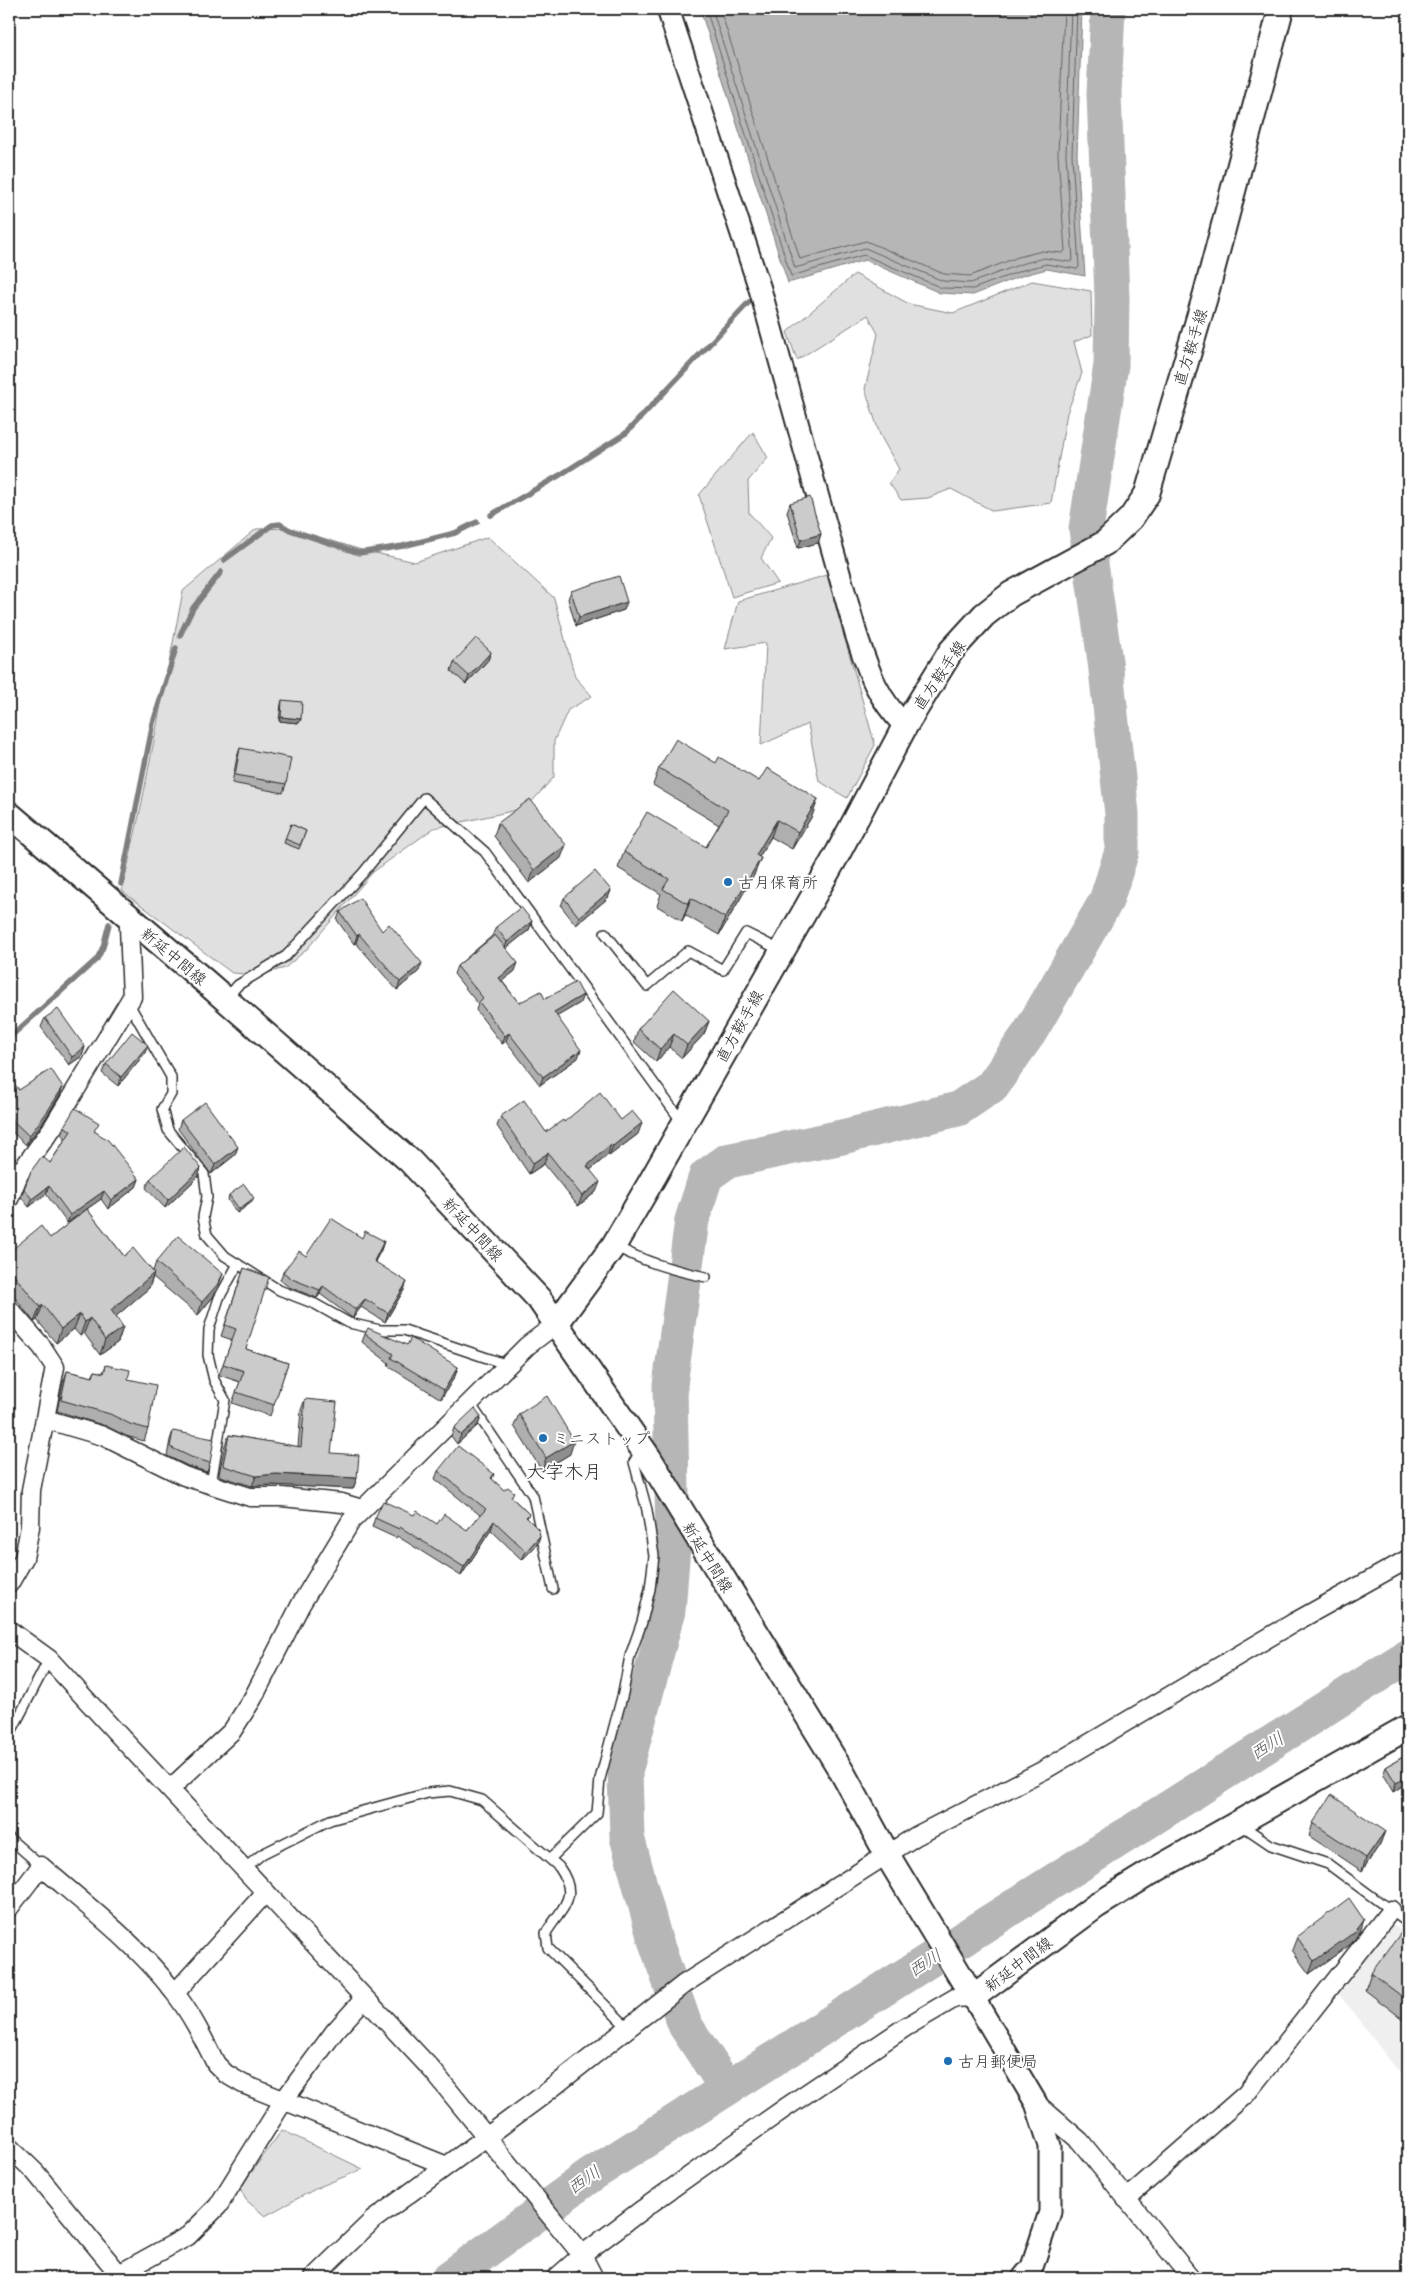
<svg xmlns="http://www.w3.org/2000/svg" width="1417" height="2287" viewBox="0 0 1417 2287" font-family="Mynerve,'Klee One',sans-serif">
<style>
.built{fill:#efefef}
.green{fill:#e0e0e0;stroke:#868686}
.water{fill:#b6b6b6;stroke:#7e7e7e}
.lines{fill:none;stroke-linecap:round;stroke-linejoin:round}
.shore{stroke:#636363;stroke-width:1}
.stream{stroke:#7e7e7e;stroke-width:5.5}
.river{stroke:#b6b6b6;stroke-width:35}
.service-casing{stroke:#2b2b2b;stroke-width:12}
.minor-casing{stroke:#2b2b2b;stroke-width:21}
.tertiary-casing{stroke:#2b2b2b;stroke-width:25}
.secondary-casing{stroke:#2b2b2b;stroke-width:28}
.service{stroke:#fff;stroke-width:9}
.minor{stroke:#fff;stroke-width:18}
.tertiary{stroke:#fff;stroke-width:21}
.secondary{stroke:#fff;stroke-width:24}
.wall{fill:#afafaf;stroke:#2b2b2b}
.shaded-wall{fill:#8e8e8e;stroke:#2b2b2b}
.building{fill:#cbcbcb;stroke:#2b2b2b}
.poi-dot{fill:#1f6fb2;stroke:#fff;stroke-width:2}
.labels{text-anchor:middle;stroke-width:4;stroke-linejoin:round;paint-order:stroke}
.street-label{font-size:16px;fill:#2b2b2b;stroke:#fff}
.poi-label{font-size:16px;fill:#2b2b2b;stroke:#fff;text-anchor:start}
.water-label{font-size:18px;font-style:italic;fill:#5c5c5c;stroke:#fff}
.quarter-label{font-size:19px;fill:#2b2b2b;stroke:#fff}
</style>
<rect width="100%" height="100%" fill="#fff"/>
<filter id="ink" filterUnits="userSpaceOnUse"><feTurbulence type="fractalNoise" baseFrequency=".02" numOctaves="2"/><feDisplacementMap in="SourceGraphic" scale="10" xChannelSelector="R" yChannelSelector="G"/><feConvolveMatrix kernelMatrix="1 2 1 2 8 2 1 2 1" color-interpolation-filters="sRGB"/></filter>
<g filter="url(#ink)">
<!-- built -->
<path class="built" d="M1388 1922 1408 1935V2084L1331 1984Z"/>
<!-- green -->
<path class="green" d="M855 274 909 304 953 313 1032 281 1091 291 1092 335 1074 342 1082 373 1067 413 1051 503 993 511 951 489 928 498 901 500 889 483 899 469 880 435 865 389 878 334 868 315 797 360 787 332Z
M753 432 768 458 748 481 749 513 771 538 761 558 778 583 732 597 699 495Z
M291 528 358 549 415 562 488 537 554 598 575 677 592 696 568 710 554 741V777L526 808 434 828 373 872 307 949 285 968 260 975 232 973 122 891 141 807 183 591 256 529Z
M827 575 875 745 847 798 819 781 808 724 761 745 766 643 725 649 738 601Z
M282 2130 363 2169 319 2187 265 2216 246 2200 240 2188Z"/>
<!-- water -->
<path class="water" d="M700 9H1082L1077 155 1085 276 1047 269 1024 275 973 295 940 293 865 260 788 283Z"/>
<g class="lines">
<!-- shore -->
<path class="shore" d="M706 9 791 276 864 255 942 288 973 289 1023 270 1046 264 1077 269 1079 267 1072 155 1077 9
M712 9 795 268 865 248 943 281 971 283 1021 264 1044 258 1070 262 1073 260 1066 155 1071 9
M720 9 800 259 866 241 944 274 970 276 1018 257 1042 251 1062 253 1065 251 1058 155 1064 9"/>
<!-- stream -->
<path class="stream" d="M491 515 560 475 626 433 749 302
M224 560 272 525 280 524 290 530 359 553 403 546 455 533 477 522
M180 635 193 608 221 572
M121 884 153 723 176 648
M9 1038 97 959 103 947 109 924"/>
<!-- river -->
<path class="river" d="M726 2087 685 2025 655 1940 627 1837 625 1772 668 1611 673 1546 670 1385 692 1220 706 1176 727 1161 842 1137 958 1109 992 1086 1030 1032 1106 901 1122 851V814L1105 661 1086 529 1111 365 1112 298 1104 94 1108 9
M449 2278 591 2175 1408 1656"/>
<defs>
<path id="service" d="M605 933 647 986 688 951 723 970 746 933 782 951
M226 999 238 985 286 956 363 873 424 798 485 852 682 1122
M129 1004 171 1077V1094L162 1109 168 1130 204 1174 207 1197 203 1217 207 1235 225 1256 279 1290 315 1304 349 1323 380 1330H404L508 1365
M9 1159 19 1174
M615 1246C644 1262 673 1270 706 1277
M474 1409 533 1496 553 1589
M211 1484 225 1400 214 1380 208 1355 209 1329 219 1298 238 1264
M9 1736 49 1659
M1240 1824 1271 1845 1328 1864 1408 1923
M9 1838 41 1866
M550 1859 597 1813 600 1779 623 1693 630 1656 642 1622 650 1589 654 1556 647 1510 634 1462 641 1451
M244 1869 262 1854 330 1820 428 1793 450 1791 482 1800 559 1867C580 1897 563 1906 546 1933L548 1948 627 2027"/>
<path id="minor" d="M9 1199 19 1174 53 1127 132 997 129 927 131 920
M9 1309 42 1347 55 1367 31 1490 30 1527 24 1558 9 1584
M45 1419 103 1436 184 1476 250 1497H282L342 1503 362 1509
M9 1630 49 1659 114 1730 433 2071 582 2255 594 2278
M170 1789 232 1731 253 1698 301 1604 351 1521 527 1346 556 1324
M9 1908 41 1866C87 1906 137 1944 174 1992 191 2013 204 2040 216 2064L226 2074 243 2084 447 2166
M175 1993 266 1892
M1036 2103 1080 2141 1191 2278
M9 2147 35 2172 119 2274 188 2236 218 2206 284 2100 335 2031 364 1999
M1126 2199 1246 2094 1391 1910
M313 2278 373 2220 538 2099 684 1984 916 1836 1046 1769 1295 1622 1408 1559
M556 2278 582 2255 643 2209 785 2108 904 2028 955 1998 973 1997"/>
<path id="tertiary" d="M668 9 760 289 856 634C869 672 876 696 905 726
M973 1997 1036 2103 1050 2146V2212L1032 2267 1023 2278"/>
<path id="secondary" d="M9 814 208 984 410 1161 539 1299 649 1458 842 1772 892 1863 973 1997 1096 1906 1148 1874 1408 1727
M556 1324 614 1245 649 1185 838 853 905 726 951 651 984 615 1011 594 1105 543 1131 518 1147 494 1205 297 1281 9"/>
</defs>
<!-- service casing -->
<use href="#service" class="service-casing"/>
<!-- minor casing -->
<use href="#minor" class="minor-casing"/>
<!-- tertiary casing -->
<use href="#tertiary" class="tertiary-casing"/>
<!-- secondary casing -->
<use href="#secondary" class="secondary-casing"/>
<!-- service -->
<use href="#service" class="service"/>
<!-- minor -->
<use href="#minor" class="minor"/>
<!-- tertiary -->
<use href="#tertiary" class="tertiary"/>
<!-- secondary -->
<use href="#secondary" class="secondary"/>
</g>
<!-- wall -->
<path class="wall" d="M790 503 821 534 818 543 798 548 787 512Z
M571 591 624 610 576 626 568 599Z
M491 652 488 660 466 684 451 671 454 662Z
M282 700 301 719 299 723 279 721 281 704Z
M240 748 286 784 283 793 232 783 237 757Z
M716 763 759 781 818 799 812 816 792 849 771 837 759 857 754 875 719 935 685 915 682 921 657 906 661 894 618 868 624 852 706 847 719 825 653 785 659 768Z
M498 823 561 858 529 883 494 836Z
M291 824 306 831 299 849 284 843Z
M611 890 608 898 576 925 561 906 564 898Z
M340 912 382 931 419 971 397 990 356 943 354 944 337 920Z
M532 921 529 930 506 948 515 971 502 981 519 1003 545 999 580 1003 557 1016 578 1058 540 1085 506 1041 502 1044 476 1010 478 1004 454 974 457 966 492 936 496 927Z
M45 1018 85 1047 82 1056 69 1065 41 1027Z
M709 1021 704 1034 682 1058 669 1047 656 1062 634 1042 638 1029Z
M145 1053 118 1086 102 1073 106 1064Z
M9 1077 19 1090 60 1095 44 1121 26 1145 9 1129Z
M501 1116 546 1132 564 1122 621 1120 638 1134 609 1156 608 1155 590 1170 596 1192 578 1206 544 1164 529 1174 497 1126Z
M181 1120 235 1155 211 1174 178 1129Z
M64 1126 96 1132 139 1179 136 1187 108 1209 101 1199 87 1209 124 1256 153 1271 156 1262 218 1287 213 1297 198 1315 153 1277 149 1288 116 1316 123 1327 118 1342 100 1355 84 1333 80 1336 74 1329 56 1343 37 1320 34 1322 9 1290V1252L50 1238 85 1211 67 1223 46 1194 29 1207 21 1197 31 1171 50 1163 66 1138 61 1134Z
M201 1168 198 1177 165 1208 146 1188 150 1179Z
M229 1195 252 1202 237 1213 228 1200Z
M362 1238 384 1241 381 1250 375 1261 404 1290 385 1322 361 1307 353 1318 351 1317 320 1294 317 1298 289 1287 280 1280 283 1272 306 1256Z
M244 1268 246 1349 288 1363 270 1416 232 1403 240 1382 219 1375 232 1340 221 1336Z
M365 1334 458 1367 455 1376 441 1399 388 1366 389 1363 362 1342Z
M106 1365 128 1379 148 1429 144 1441 126 1436 106 1426 57 1411 63 1383 67 1371 92 1377 95 1371 103 1373Z
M305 1399 331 1453 357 1478 353 1489 272 1485 252 1486 220 1476 219 1474 225 1445 229 1435 298 1447 301 1410Z
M519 1414 570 1454 542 1471 514 1426Z
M481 1417 478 1425 457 1444 451 1436 454 1428Z
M173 1431 210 1463 207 1472 188 1466 167 1456 170 1440Z
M438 1471 494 1474 492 1479 529 1514 527 1518 540 1536 537 1545 522 1560 491 1530 461 1576 397 1536 396 1538 372 1527 375 1518 414 1515 437 1524 467 1530 480 1515 435 1479Z
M1408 1754V1782L1393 1792 1383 1775 1386 1767Z
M1313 1823 1385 1831 1380 1844 1362 1871 1309 1836Z
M1360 1932 1351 1944 1309 1974 1292 1950 1297 1937Z
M1408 1934V2023L1365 1990 1371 1973Z"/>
<!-- shaded-wall -->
<path class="shaded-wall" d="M821 534 818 543 798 548 801 540Z
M627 602 624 610 576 626 579 617Z
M491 652 488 660 466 684 469 676Z
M281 717 301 719 299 723 279 721Z
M818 799 812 816 792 849 798 832Z
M777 820 771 837 750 872 756 855Z
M566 845 561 858 529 883 534 870Z
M761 858 754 875 719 935 725 918Z
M611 890 608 898 576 925 579 917Z
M691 898 685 915 682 921 688 904Z
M532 921 529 930 504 950 507 942Z
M359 934 356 943 354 944 357 936Z
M422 963 419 971 397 990 400 982Z
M518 963 515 971 496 986 499 978Z
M583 995 580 1003 551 1020 554 1012Z
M709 1021 704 1034 682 1058 687 1045Z
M509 1033 506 1041 502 1044 505 1036Z
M674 1034 669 1047 656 1062 660 1049Z
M148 1045 145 1053 118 1086 121 1077Z
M85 1047 82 1056 69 1065 72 1057Z
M581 1050 578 1058 540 1085 543 1077Z
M63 1087 60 1095 44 1121 26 1145 29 1136Z
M642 1123 638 1134 609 1156 613 1146Z
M611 1144 608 1155 583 1176 587 1166Z
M238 1147 235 1155 211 1174 215 1165Z
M548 1153 544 1164 529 1174 533 1163Z
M201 1168 198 1177 165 1208 168 1200Z
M139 1179 136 1187 108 1209 111 1200Z
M600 1182 596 1192 578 1206 582 1196Z
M49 1186 46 1194 29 1207 32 1199Z
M104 1191 101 1199 67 1223 70 1215Z
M254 1198 252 1202 237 1213 239 1209Z
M384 1241 381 1250 371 1269 374 1261Z
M154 1273 149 1288 106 1325 111 1310Z
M223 1274 218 1287 213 1297 198 1315 202 1302Z
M407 1282 404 1290 385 1322 388 1313Z
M323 1286 320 1294 317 1298 320 1290Z
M365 1299 361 1307 353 1318 356 1309Z
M43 1305 37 1320 34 1322 40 1307Z
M80 1314 74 1329 56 1343 61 1329Z
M90 1318 84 1333 80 1336 85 1322Z
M123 1327 118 1342 100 1355 105 1340Z
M458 1367 455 1376 441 1399 444 1390Z
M481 1417 478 1425 457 1444 461 1435Z
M574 1441 570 1454 542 1471 546 1458Z
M276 1474 357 1478 353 1489 272 1485 252 1486 256 1476Z
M494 1521 491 1530 461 1576 464 1567Z
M540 1536 537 1545 522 1560 526 1551Z
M1408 1776V1782L1393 1792 1396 1783Z
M1385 1831 1380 1844 1362 1871 1366 1858Z
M1364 1920 1360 1932 1351 1944 1309 1974 1314 1961Z"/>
<!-- building -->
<path class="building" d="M810 497 821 534 801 540 790 503Z
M619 576 627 602 579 617 571 591Z
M476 638 491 652 469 676 454 662Z
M282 700 302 702 301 719 281 717Z
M676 739 716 763 719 757 759 781 767 768 818 799 798 832 777 820 756 855 761 858 725 918 691 898 688 904 663 889 669 879 624 852 647 812 706 847 728 810 659 768Z
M240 748 291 758 286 784 235 775Z
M530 799 566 845 534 870 498 823Z
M291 824 306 831 300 845 285 839Z
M595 871 611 890 579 917 564 898Z
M360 898 382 931 389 924 422 963 400 982 359 934 357 936 340 912Z
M521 907 532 921 507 942 496 927Z
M495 935 518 963 499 978 519 1003 541 991 545 999 576 982 583 995 554 1012 581 1050 543 1077 509 1033 505 1036 479 1002 483 998 457 966Z
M674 989 709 1021 687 1045 674 1034 660 1049 638 1029Z
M58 1009 85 1047 72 1057 45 1018Z
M132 1032 148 1045 121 1077 106 1064Z
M51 1069 63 1087 47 1112 29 1136 9 1117V1077L19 1090Z
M600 1092 621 1120 632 1111 642 1123 613 1146 611 1144 587 1166 600 1182 582 1196 548 1153 533 1163 501 1116 524 1100 546 1132 563 1120 564 1122Z
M205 1102 238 1147 215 1165 181 1120Z
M75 1108 99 1123 94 1131 108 1140 139 1179 111 1200 104 1191 70 1215 49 1186 32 1199 24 1189 31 1171 42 1156 50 1163 71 1131 64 1126Z
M184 1147 201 1168 168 1200 150 1179Z
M244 1184 254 1198 239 1209 229 1195Z
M87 1209 124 1256 133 1248 154 1273 111 1310 123 1327 105 1340 90 1318 85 1322 80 1314 61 1329 43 1305 40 1307 9 1269V1252L41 1226 50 1238Z
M331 1218 362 1238 365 1231 384 1241 374 1261 407 1282 388 1313 365 1299 356 1309H354L323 1286 320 1290 292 1279 283 1272 299 1251 306 1256Z
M178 1236 223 1274 217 1285 202 1302 156 1262Z
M244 1268 269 1277 246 1349 288 1363 274 1405 236 1392 244 1371 223 1364 236 1329 225 1325Z
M368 1328 407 1345 411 1338 458 1367 444 1390 391 1358 393 1354 365 1334Z
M106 1365 130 1370 128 1379 156 1385 148 1429 130 1424 110 1414 61 1400 67 1371 93 1377 95 1371 104 1373Z
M547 1396 574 1441 546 1458 519 1414Z
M305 1399 337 1402 331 1453 359 1455 357 1478 276 1474 256 1476 224 1466 223 1464 229 1435 301 1447Z
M475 1408 481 1417 461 1435 454 1428Z
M173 1431 214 1439 210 1463 191 1457 170 1447Z
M458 1446 494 1474 491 1478 504 1490 508 1487 514 1492 511 1497 529 1514 526 1517 539 1530 540 1536 526 1551 494 1521 464 1567 400 1527 399 1529 375 1518 383 1501 414 1515 417 1511 437 1524 444 1514 467 1530 486 1509 438 1471Z
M1408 1754V1776L1396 1783 1386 1767Z
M1331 1795 1385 1831 1366 1858 1313 1823Z
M1349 1898 1364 1920 1356 1931 1314 1961 1297 1937Z
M1403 1930 1408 1934V2001L1371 1973Z"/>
</g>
<!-- markers -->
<g class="poi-dot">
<circle cx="728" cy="882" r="5"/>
<circle cx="543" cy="1438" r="5"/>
<circle cx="948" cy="2061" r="5"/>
</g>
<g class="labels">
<!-- street labels -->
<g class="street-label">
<text transform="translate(1190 347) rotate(-73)" y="6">直方鞍手線</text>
<text transform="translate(939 675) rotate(-56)" y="6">直方鞍手線</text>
<text transform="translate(174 956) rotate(40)" y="6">新延中間線</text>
<text transform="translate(739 1026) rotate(-61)" y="6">直方鞍手線</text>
<text transform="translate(473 1229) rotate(47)" y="6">新延中間線</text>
<text transform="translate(708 1557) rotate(58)" y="6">新延中間線</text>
<text transform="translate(1018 1964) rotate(-37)" y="6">新延中間線</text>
</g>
<!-- poi labels -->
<g class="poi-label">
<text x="738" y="888">古月保育所</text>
<text x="553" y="1444">ミニストップ</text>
<text x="958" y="2067">古月郵便局</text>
</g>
<!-- water labels -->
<g class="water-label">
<text transform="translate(1267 1746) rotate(-32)" y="6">西川</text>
<text transform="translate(925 1963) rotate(-32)" y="6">西川</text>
<text transform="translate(584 2180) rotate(-35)" y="6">西川</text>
</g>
<!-- quarter labels -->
<g class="quarter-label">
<text x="564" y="1478">大字木月</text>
</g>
</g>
<!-- margin -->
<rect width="1417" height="2287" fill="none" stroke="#fff" stroke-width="30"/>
<rect x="15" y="15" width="1387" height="2257" fill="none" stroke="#2b2b2b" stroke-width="2" filter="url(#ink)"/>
</svg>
